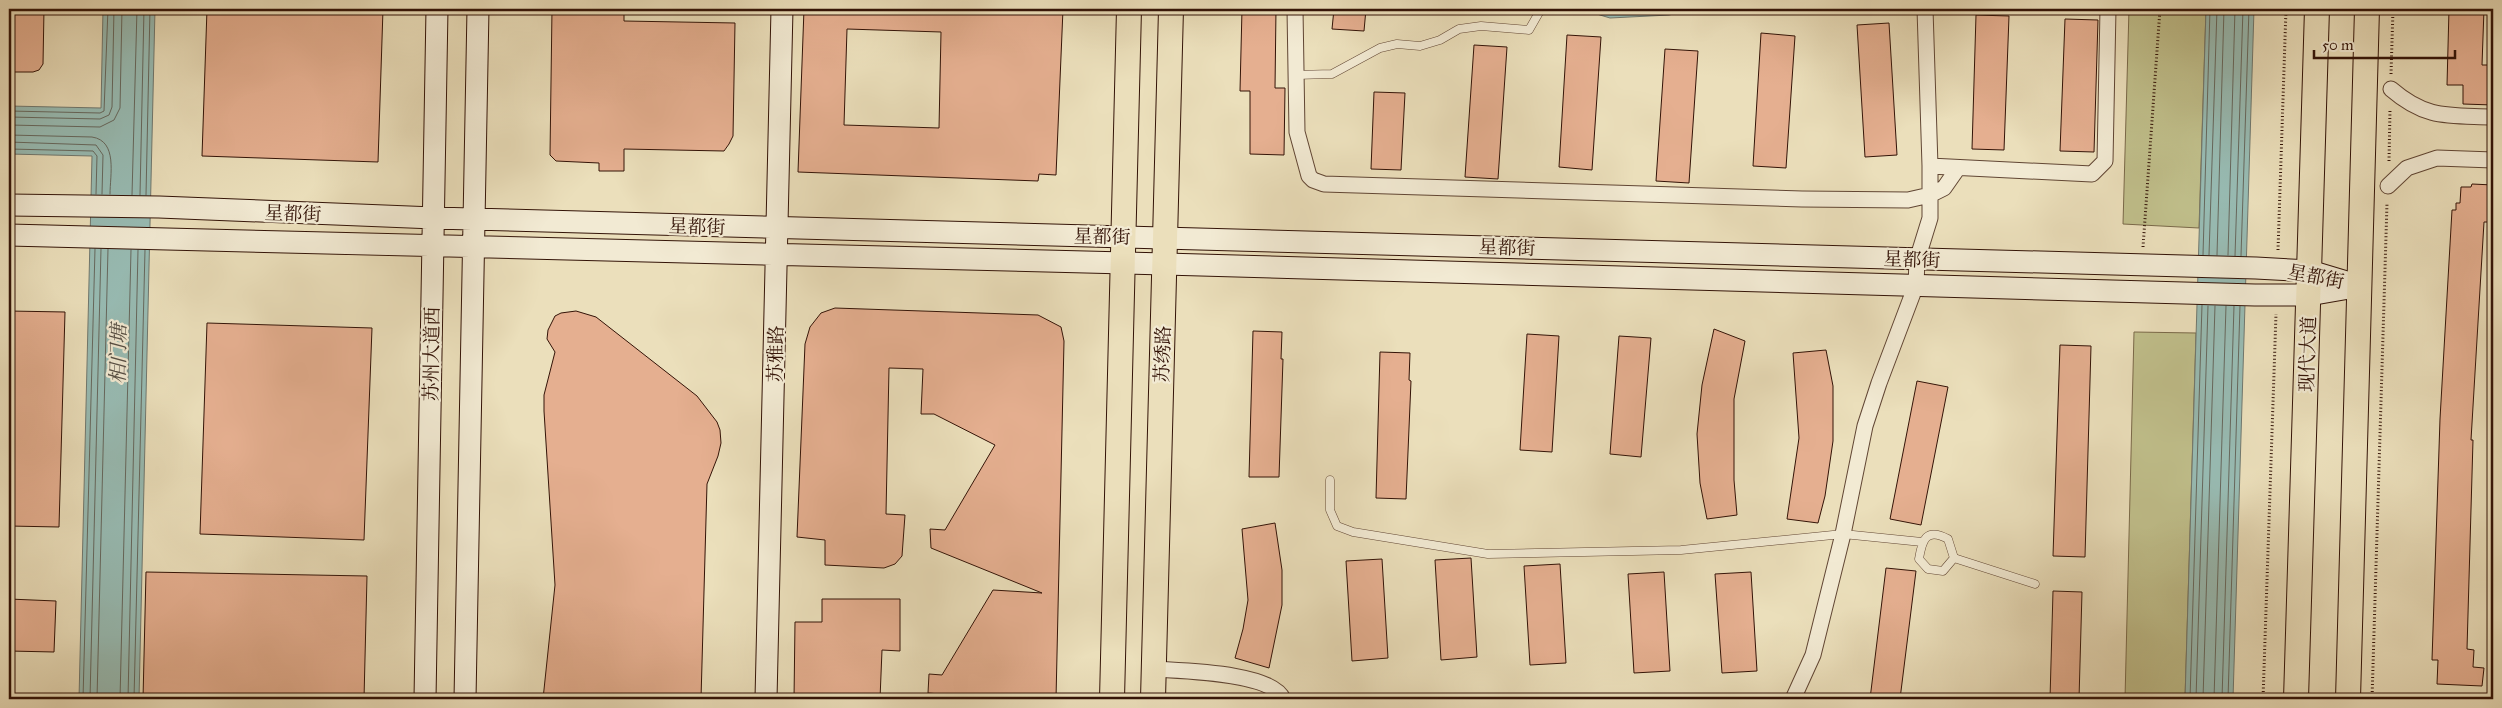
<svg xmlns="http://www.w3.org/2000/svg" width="2502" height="708" viewBox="0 0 2502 708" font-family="'IM FELL Great Primer','Noto Serif SC',serif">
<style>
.green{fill:#c0bf8b;stroke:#7a6949}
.water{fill:#98bcb4;stroke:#70786f}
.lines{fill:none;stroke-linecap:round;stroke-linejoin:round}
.shore{stroke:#66685e;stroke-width:1}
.building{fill:#e5af90;stroke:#331307;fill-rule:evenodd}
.lane-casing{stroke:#614634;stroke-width:9}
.street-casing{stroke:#614634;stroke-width:17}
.secondary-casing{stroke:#331307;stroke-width:23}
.primary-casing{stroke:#331307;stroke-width:26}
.path{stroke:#331307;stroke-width:3;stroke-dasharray:1 2.5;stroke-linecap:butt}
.lane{stroke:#f2ead3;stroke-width:8}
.street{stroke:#f2ead3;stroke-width:15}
.secondary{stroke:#f2ead3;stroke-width:21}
.primary{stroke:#ebdfbb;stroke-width:24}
.labels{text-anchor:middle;stroke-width:4.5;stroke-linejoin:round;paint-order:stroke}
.street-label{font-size:19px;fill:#331307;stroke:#f2ead3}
.water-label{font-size:20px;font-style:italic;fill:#564e44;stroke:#f2ead3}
</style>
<rect width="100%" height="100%" fill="#ebdfbb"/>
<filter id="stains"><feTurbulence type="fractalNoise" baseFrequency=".004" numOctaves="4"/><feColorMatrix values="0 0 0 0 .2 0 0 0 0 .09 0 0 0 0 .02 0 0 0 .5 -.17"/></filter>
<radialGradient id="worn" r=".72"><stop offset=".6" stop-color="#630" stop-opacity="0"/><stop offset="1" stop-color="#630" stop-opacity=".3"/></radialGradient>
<!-- green -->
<path class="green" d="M2129 9H2206L2199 228 2123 224Z
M2134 332 2196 333 2185 699H2125Z"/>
<!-- water -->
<path class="water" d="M103 9H155L139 699H79L92 156 9 154V106L101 108Z
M1580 9H1773L1732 14 1683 12 1669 15 1610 18Z
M2206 9H2254L2233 699H2185Z"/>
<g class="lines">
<!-- shore -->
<path class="shore" d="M1598 9 1610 13 1672 9
M9 111 100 113 104 111 108 9
M9 117 100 119 109 115 112 107 114 9
M9 125 100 127 114 120 120 108 122 9
M9 135 92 137C118 141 110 175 110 194
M9 142 96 145 103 155 102 194
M9 149 93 151 97 156 96 194
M132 195 137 9
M140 195 144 9
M146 195 150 9
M2203 255 2210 9
M2209 255 2217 9
M2217 255 2224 9
M2228 255 2235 9
M2235 256 2243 9
M2241 256 2249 9
M83 699 95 249
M90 699 101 249
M97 699 108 249
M120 699 131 250
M128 699 138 250
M134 699 145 250
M2190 699 2202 305
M2196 699 2208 306
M2203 699 2215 306
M2214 699 2226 306
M2222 699 2234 306
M2228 699 2240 306"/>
</g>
<!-- building -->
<path class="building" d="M9 9H44L43 64 39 70 33 72H9Z
M207 9H383L378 162 202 156Z
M552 9H624V21L735 23 733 136 729 144 724 151 624 149V171H599V163L556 161 550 155Z
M804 9H1063L1056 175 1039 174 1038 181 798 172ZM847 29 941 32 939 128 844 125Z
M1242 9H1276L1275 88H1285L1284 155 1250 154V91H1240Z
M1334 9H1366L1364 31 1332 29Z
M2449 9H2484L2482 65H2493V105L2463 104V85H2447Z
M1976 15 2009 16 2004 150 1972 149Z
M2065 19 2098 20 2094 152 2060 151Z
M1889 23 1897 155 1865 157 1857 25Z
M1761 33 1795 36 1786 168 1753 166Z
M1567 35 1601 37 1592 170 1559 167Z
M1474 45 1507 47 1498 179 1465 177Z
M1665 49 1698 51 1689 183 1656 181Z
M1374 92 1405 93 1401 170 1371 169Z
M2472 184 2493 185 2490 222H2484L2471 440H2473L2467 649 2474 650 2473 667 2484 668 2482 686 2437 684 2438 660H2432L2440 419 2452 210H2456V203H2460L2461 187H2471Z
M835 308 1038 315 1061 327 1064 341 1056 699H991V695L950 699 940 694 928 693 929 674 942 675 993 590 1042 593 931 548 930 529 945 530 995 445 934 414H921L923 369 889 368 886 514 905 515 902 556 895 564 884 568 825 565V540L797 537 805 344 810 327 821 313Z
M9 311 65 312 59 527 9 526Z
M576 311 596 317 697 396 717 422 720 430 721 443 718 456 707 484 701 699H543L555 585 544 411V395L555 352 547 339 548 330 555 316 561 313Z
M207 323 372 328 364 540 200 534Z
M1714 329 1745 341 1734 399V480L1737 515 1707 519 1700 483 1697 434 1702 385Z
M1253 331 1282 332 1281 359H1283L1279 477H1249Z
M1527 334 1559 336 1552 452 1520 450Z
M1619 336 1651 338 1641 457 1610 454Z
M2060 345 2091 346 2085 557 2053 556Z
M1826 350 1833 386V441L1825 496 1818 523 1787 519 1799 438 1793 353Z
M1380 352 1410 353 1409 380 1411 381 1406 499 1376 498Z
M1917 381 1948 387 1921 525 1890 519Z
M1275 523 1282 570V605L1269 668 1235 658 1243 629 1248 600 1242 529Z
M1471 558 1477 657 1441 660 1435 560Z
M1382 559 1388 658 1352 661 1346 561Z
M1560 564 1566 663 1530 665 1524 566Z
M1886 568 1916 571 1900 699H1870Z
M146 572 367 576 364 699H143Z
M1664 572 1670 671 1634 673 1628 574Z
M1751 572 1757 671 1722 673 1715 574Z
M2053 591 2082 592 2079 699H2050Z
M9 599 56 601 54 652 9 651Z
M822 599H900V651L882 650 880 699H794L795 622H822Z"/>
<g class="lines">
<defs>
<path id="lane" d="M1295 75 1332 74 1380 48 1397 44 1420 46 1440 40 1459 29 1481 26 1529 30 1541 9
M1330 480V510L1337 526 1353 532 1488 554 1681 550 1843 534 1922 542
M1954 558 1943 571 1928 569 1919 559C1922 540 1926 527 1948 539L1954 558 2035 584"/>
<path id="street" d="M1295 9 1297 132 1309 176 1313 180 1324 184 1802 199 1908 200 1930 195 1944 188 1958 168
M2391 89C2427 120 2449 115 2493 117
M1930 166 2092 174 2105 161 2108 9
M2388 186 2407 168 2437 158 2493 160
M1154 669C1181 671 1272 672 1283 699
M1793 699 1813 655 1843 534 1865 426 1879 383 1916 285 1917 260 1930 218V166L1925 9"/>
<path id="secondary" d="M9 205 159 207 434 218 2256 268 2310 271 2360 286
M9 235 1165 264 2255 295H2309L2355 287
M425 699 437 9
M465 699 478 9
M766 699 782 9"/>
<path id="primary" d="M1112 699 1129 9
M1153 699 1171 9
M2296 699 2317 9
M2348 699 2367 9"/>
</defs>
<!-- lane casing -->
<use href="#lane" class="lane-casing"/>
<!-- street casing -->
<use href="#street" class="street-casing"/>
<!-- secondary casing -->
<use href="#secondary" class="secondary-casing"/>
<!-- primary casing -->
<use href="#primary" class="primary-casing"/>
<!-- path -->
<path class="path" d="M2391 74 2393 9
M2389 161 2390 110
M2143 247 2160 9
M2278 250 2286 9
M2263 699 2276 314
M2372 699 2387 203"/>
<!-- lane -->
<use href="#lane" class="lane"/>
<!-- street -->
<use href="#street" class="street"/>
<!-- secondary -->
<use href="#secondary" class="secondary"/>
<!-- primary -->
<use href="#primary" class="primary"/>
</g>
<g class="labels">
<!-- street labels -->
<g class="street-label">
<text transform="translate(293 213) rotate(2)" y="7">星都街</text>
<text transform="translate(697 226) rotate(2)" y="7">星都街</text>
<text transform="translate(1102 236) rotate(1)" y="7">星都街</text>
<text transform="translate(1507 247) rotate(2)" y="7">星都街</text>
<text transform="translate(1912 259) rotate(2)" y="7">星都街</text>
<text transform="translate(2316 276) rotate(11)" y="7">星都街</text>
<text transform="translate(431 354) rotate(-89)" y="7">苏州大道西</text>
<text transform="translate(775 354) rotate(-89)" y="7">苏雅路</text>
<text transform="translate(1162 354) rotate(-88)" y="7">苏绣路</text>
<text transform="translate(2307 354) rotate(-88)" y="7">现代大道</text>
</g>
<!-- water labels -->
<g class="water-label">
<text transform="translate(118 354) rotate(-89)" y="7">相门塘</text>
</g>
</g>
<!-- margin -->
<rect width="2502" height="708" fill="none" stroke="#ebdfbb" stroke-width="30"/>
<rect x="10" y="10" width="2482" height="688" fill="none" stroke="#331307" stroke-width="2.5"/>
<rect x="15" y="15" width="2472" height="678" fill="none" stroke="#331307"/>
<!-- scale -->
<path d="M2314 50v8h141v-8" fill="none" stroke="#331307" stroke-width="2.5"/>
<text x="2322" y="50" font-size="15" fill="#331307" stroke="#f2ead3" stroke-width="4" paint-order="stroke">50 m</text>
<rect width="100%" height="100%" filter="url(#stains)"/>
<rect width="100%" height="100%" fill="url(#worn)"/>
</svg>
